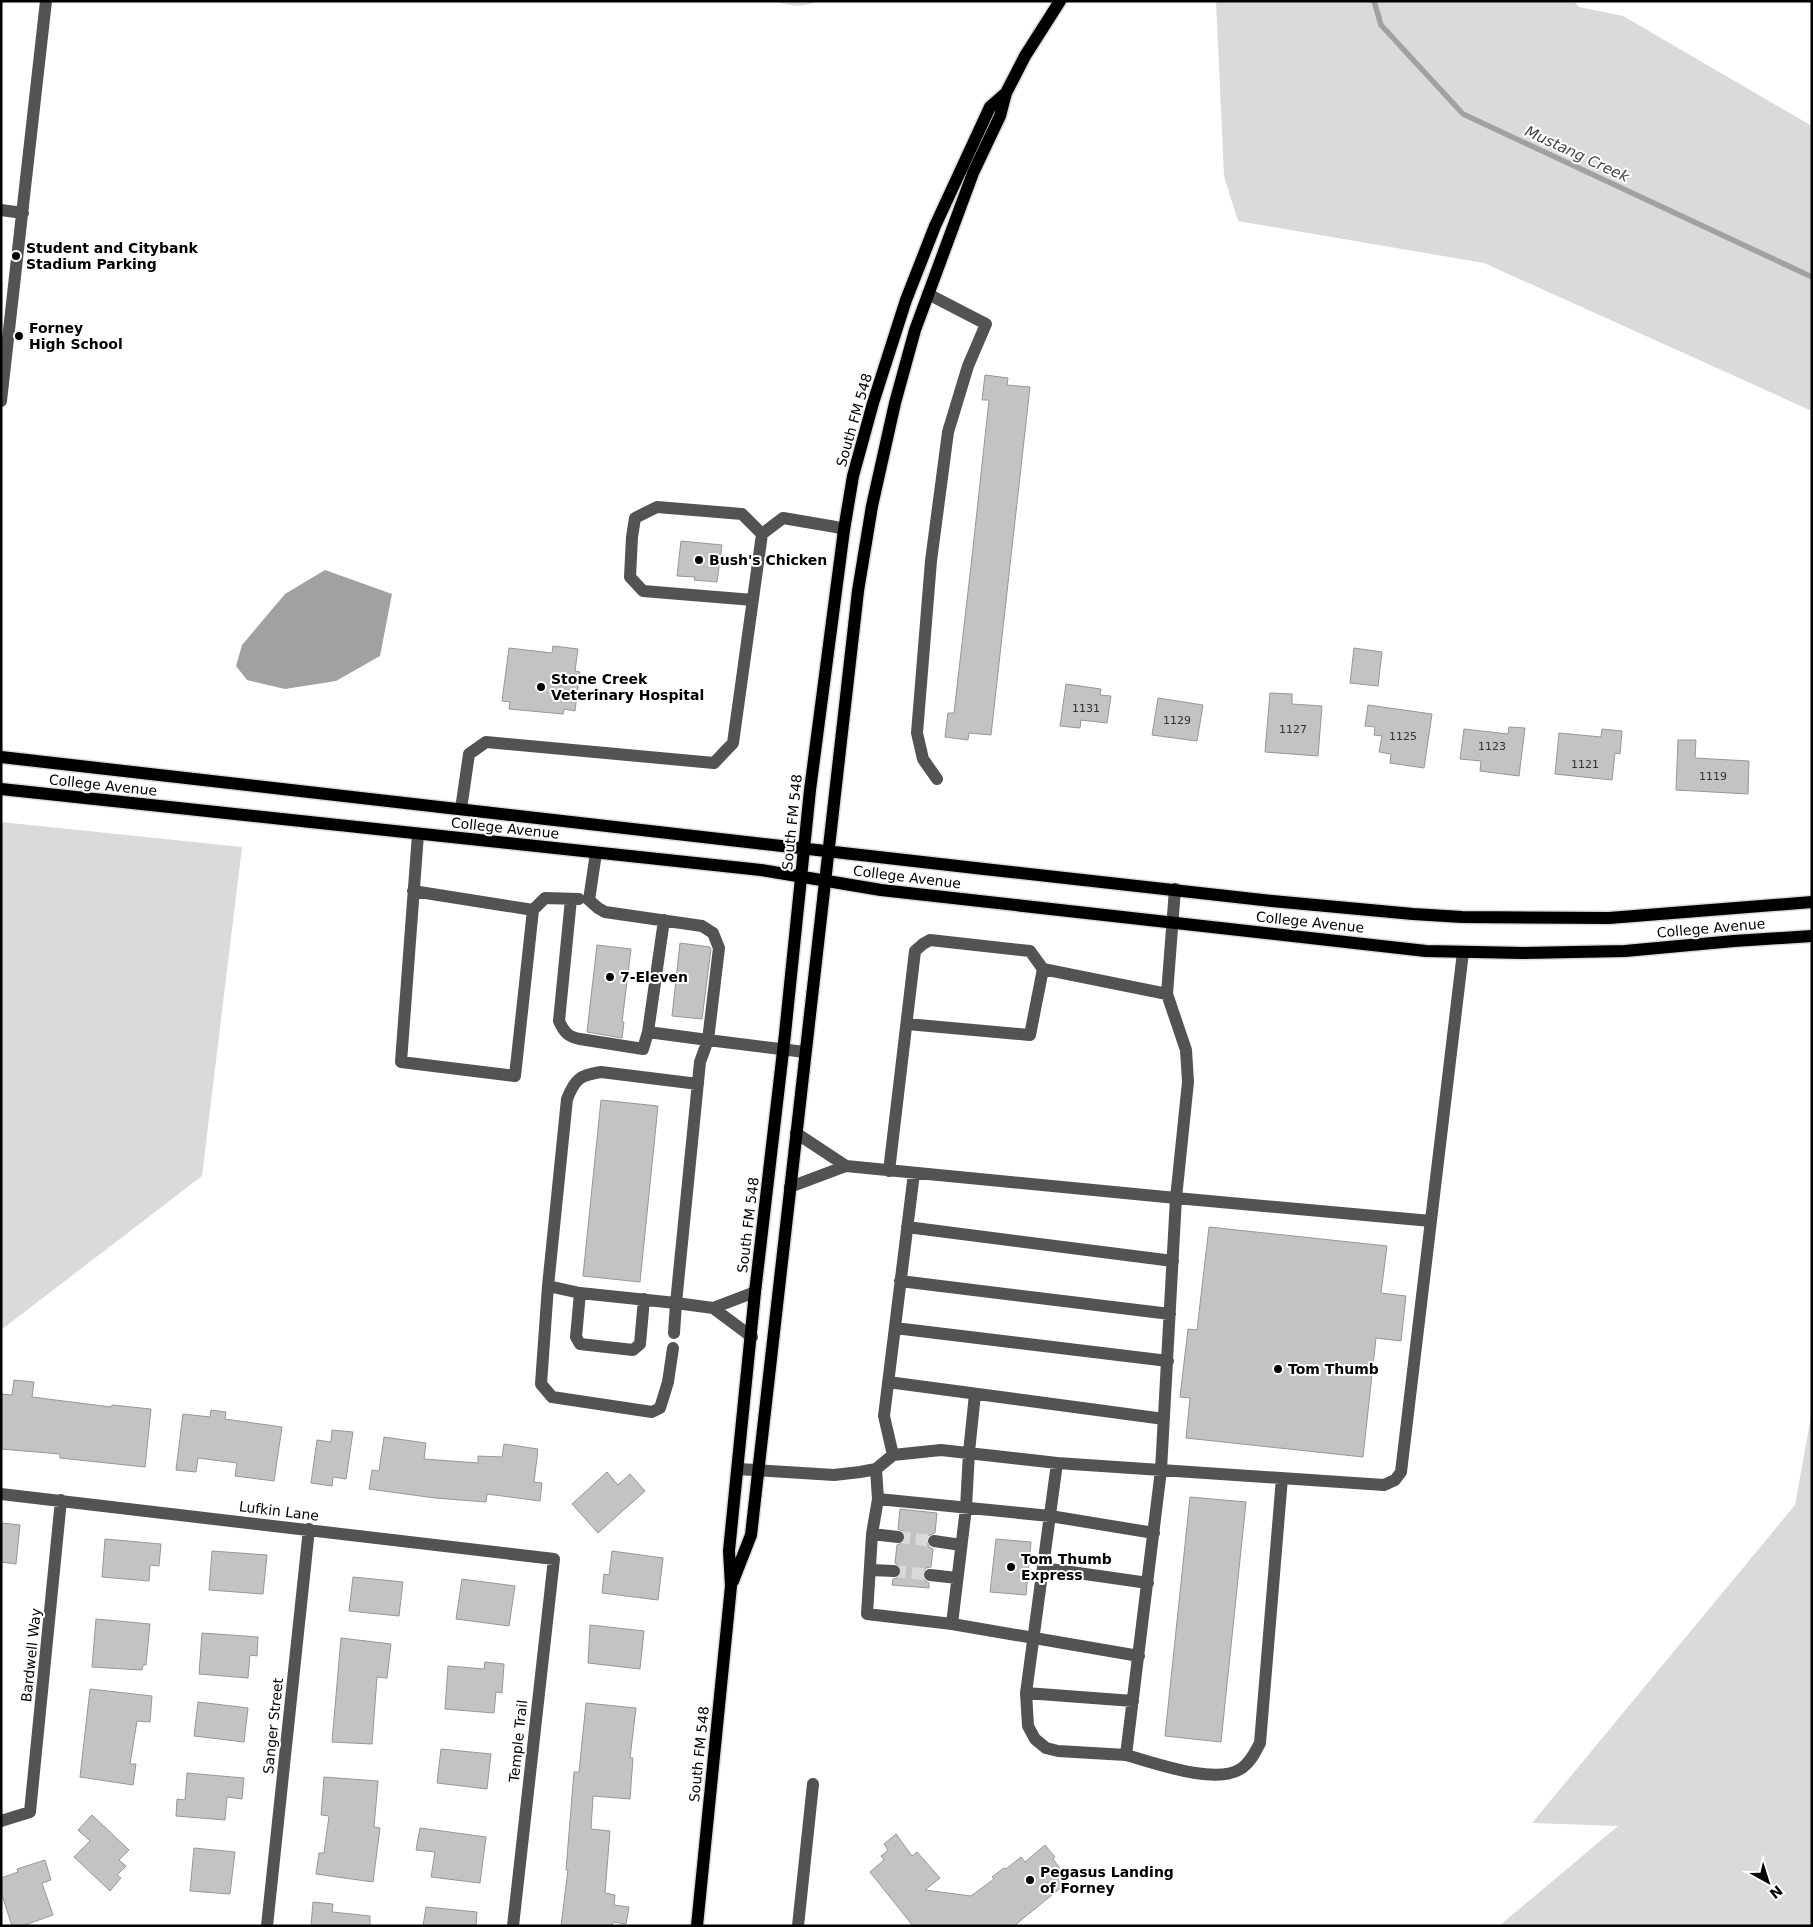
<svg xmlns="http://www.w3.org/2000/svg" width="1813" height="1927" viewBox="0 0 1813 1927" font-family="'DejaVu Sans',sans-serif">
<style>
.green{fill:#dadada}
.water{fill:#a1a1a1}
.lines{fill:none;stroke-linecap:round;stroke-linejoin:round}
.stream{stroke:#a1a1a1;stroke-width:5.5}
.building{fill:#c3c3c3;stroke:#979797}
.minor-tunnel{stroke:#d9d9d9;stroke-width:12;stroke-dasharray:12 6;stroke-linecap:butt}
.major-casing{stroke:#dbdbdb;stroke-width:15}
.minor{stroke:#535353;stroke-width:12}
.major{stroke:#000;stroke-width:12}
.poi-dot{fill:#000;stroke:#fff;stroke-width:2}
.labels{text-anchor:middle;stroke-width:4;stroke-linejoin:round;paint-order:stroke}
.number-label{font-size:11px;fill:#313131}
.poi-label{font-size:14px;font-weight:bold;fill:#000;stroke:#fff;text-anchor:start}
.street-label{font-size:14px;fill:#000;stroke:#fff}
.water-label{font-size:15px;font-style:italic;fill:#424242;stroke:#fff}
</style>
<rect width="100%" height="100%" fill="#fff"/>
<!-- green -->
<path class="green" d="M778 1H817C808 7 787 7 778 1Z
M1216 1H1574L1579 7 1623 16 1812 126V411L1484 263 1238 221 1224 176Z
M1 822 242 847 202 1176 1 1330Z
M1812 1411V1926H1499L1618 1826 1532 1823 1795 1505Z"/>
<!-- water -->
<path class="water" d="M325 570 392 594 380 656 336 681 285 689 247 680 236 666 242 645 285 594Z"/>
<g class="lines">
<!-- stream -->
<path class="stream" d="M1374 1 1381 25 1463 114 1812 277"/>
</g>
<!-- building -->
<path class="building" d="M985 375 1008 378 1007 385 1030 387 991 735 969 733 968 740 945 737 948 713H954L972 557 989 400H982Z
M681 541 722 545 717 582 694 580 695 577 677 576Z
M553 646 578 649 575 671 580 672 575 711 564 709 563 714 509 709 510 702 502 701 509 648 552 653Z
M1354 648 1382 652 1378 686 1350 683Z
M1066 684 1101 689 1100 695 1111 696 1107 723 1081 720 1080 728 1060 726Z
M1270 693 1292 694V704L1322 706 1318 756 1265 752Z
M1158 698 1203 705 1197 741 1152 735Z
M1368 705 1432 714 1424 768 1390 763 1391 754 1379 752 1382 736 1374 735 1375 727 1365 726Z
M1509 727 1525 728 1519 776 1480 771 1481 761 1460 759 1464 729 1508 734Z
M1602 729 1622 731 1620 754 1615 753 1612 780 1555 774 1559 733 1601 737Z
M1678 740H1696L1695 758 1749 761 1748 794 1676 790Z
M680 943 710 947 711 949 702 1019 672 1016Z
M597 945 631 949 622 1022H624L622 1038 587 1032Z
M601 1100 658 1106 640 1282 583 1276Z
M1209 1227 1387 1246 1381 1293 1406 1296 1401 1341 1376 1338 1363 1457 1186 1438 1190 1398 1180 1397 1188 1329 1197 1330Z
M14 1380 34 1382 32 1397 111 1407 112 1405 151 1409 145 1467 60 1458V1454L1 1449V1394L12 1395Z
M211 1410 226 1412 225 1419 282 1427 274 1481 235 1476 237 1463 198 1458 196 1472 176 1470 183 1414 210 1417Z
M332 1430 353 1432 346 1479 333 1477 332 1486 311 1483 317 1440 331 1442Z
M384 1437 426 1443 424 1459 478 1463V1456L502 1457 504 1444 538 1449 534 1482 542 1483 540 1501 487 1494 486 1502 435 1498 369 1489 372 1470 379 1471Z
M607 1472 618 1485 630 1474 645 1491 598 1533 572 1504Z
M1190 1497 1246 1502 1221 1742 1165 1736Z
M900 1509 937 1513 935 1533 928 1536 926 1540 929 1547 933 1549 931 1567 926 1568 922 1574 923 1579 929 1583V1588L892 1585 893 1579 898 1578 902 1572 901 1567 895 1563 897 1545 904 1542 906 1537 903 1531 898 1529Z
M1 1523 20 1525 16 1564 1 1562Z
M105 1539 161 1544 159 1566 150 1565 149 1581 102 1577Z
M996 1539 1031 1542 1026 1595 990 1592Z
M212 1551 267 1555 263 1594 209 1590Z
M612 1551 663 1558 658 1600 602 1593 604 1574 609 1575Z
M353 1577 403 1582 399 1616 349 1611Z
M462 1579 515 1586 509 1626 456 1619Z
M96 1619 150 1624 146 1665H143L142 1670 92 1667Z
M590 1625 644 1631 640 1669 588 1663Z
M202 1633 258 1637 257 1656 250 1655 248 1678 199 1674Z
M341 1638 391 1644 387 1678 377 1677 372 1744 332 1742Z
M485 1662 504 1664 502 1693 496 1692 494 1713 445 1709 448 1666 484 1669Z
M90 1689 152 1696 150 1722 137 1721 130 1764H136L133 1785 80 1777Z
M198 1702 248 1708 244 1742 194 1736Z
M586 1703 636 1708 630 1758H633L630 1799 593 1796 591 1829 610 1831 605 1893 615 1895 614 1905 629 1907 626 1924 613 1922 612 1926H561L568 1870H566L574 1772H579Z
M441 1749 491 1754 487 1789 437 1783Z
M187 1773 244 1778 242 1799 227 1797 225 1820 176 1816 177 1799 185 1800Z
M324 1777 378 1781 374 1827 380 1828 373 1882 316 1874 319 1853H324L329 1816 321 1815Z
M92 1815 129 1850 119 1860 126 1866 117 1875 121 1878 110 1891 74 1857 90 1841 78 1830Z
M420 1828 486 1837 480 1883 431 1877 435 1852 416 1850Z
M896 1834 912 1856 917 1852 940 1878 925 1890 971 1896 994 1879 992 1877 1004 1868 1006 1869 1021 1857 1025 1862 1045 1845 1055 1857 1053 1859 1058 1866 1069 1881 1014 1926H913L870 1872 884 1860 881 1856 888 1850 884 1844Z
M194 1848 235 1852 230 1894 190 1891Z
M45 1860 51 1880 42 1883 53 1915 22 1926H12L1 1892V1878L18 1872 17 1869Z
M313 1902 333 1904 332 1912 370 1916V1926H311Z
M426 1907 477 1912 476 1926H423Z"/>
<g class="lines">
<!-- minor-tunnel -->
<path class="minor-tunnel" d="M898 1537 934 1541
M894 1571 930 1575"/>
<defs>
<path id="major" d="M1 757 984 869 1272 901 1413 914 1462 917 1609 918 1812 902
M1 789 761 870 881 890 1426 951 1523 953 1625 951 1734 941 1812 936
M733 1581 751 1535 858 591 872 506 895 403 915 330 973 173 1000 116 1006 93 1025 56 1060 1
M697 1926 731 1586 729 1551 755 1292 785 1034 810 790 844 530 853 476 873 403 906 300 935 226 990 107 1006 93"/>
</defs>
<!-- major casing -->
<use href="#major" class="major-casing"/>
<!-- minor -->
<path class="minor" d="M1 210 23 213
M928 294 986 324 968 366 948 432 931 561 917 733 923 759 937 779
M1 401 46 1
M753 600 643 591 630 577 632 537 635 518 657 507 742 514 762 534
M461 809 469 754 486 742 714 763 733 743 762 534 783 518 836 527 844 530
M596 853 589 900 598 908 605 912 702 926 713 933 719 948 708 1040 805 1052
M1175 889 1167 994 1186 1050 1188 1082 1176 1198 1431 1221
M413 891 533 910 515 1076 401 1062 418 834
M571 899 559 1021C564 1032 568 1037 580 1039L643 1049 648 1032 708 1040 700 1062 676 1303 713 1308 752 1337
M533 910 545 898 579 899
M907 1024 1030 1035 1043 969
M648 1032 664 920
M846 1166 1176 1198 1161 1470 1126 1755C1155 1763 1217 1786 1242 1768 1251 1762 1255 1752 1260 1743L1282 1478
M889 1171 915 951 923 944 930 940 1030 951 1043 969 1167 994
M790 1187 846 1166 796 1133
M907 1227 1173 1261
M900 1281 1170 1314
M548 1286 541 1384 552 1397 652 1412 660 1408 668 1382 673 1348
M580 1293 576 1337 580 1344 633 1350 640 1344 644 1299
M713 1308 755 1292
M895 1328 1168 1361
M674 1333 676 1303 580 1293 548 1286 567 1099C575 1079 580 1075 601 1072L698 1084
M888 1382 1164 1419
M893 1455 884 1416 914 1173
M1057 1463 1026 1693 1028 1726 1035 1739 1046 1748 1058 1751 1126 1755
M738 1469 834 1475 860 1472 876 1469 893 1455 941 1450 1057 1463 1384 1485 1395 1480 1401 1472 1463 952
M876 1469 878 1499 872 1534 867 1614 952 1624 1139 1656
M1 1494 554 1559 513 1926
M878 1499 1050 1516 1154 1533
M872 1534 898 1537
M934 1541 961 1545
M1043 1568 1148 1583
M870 1570 894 1571
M930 1575 957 1578
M952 1624 966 1508 969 1452 975 1394
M1026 1693 1133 1701
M1 1821 30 1812 61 1500
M267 1926 309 1529
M798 1926 813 1784"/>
<!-- major -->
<use href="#major" class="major"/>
</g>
<!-- markers -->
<g class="poi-dot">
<circle cx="16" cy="256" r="5"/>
<circle cx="19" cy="336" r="5"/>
<circle cx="699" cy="560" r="5"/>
<circle cx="541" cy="687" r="5"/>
<circle cx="610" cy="977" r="5"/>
<circle cx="1278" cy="1369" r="5"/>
<circle cx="1011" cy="1567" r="5"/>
<circle cx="1030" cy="1880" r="5"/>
</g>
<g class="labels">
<!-- number labels -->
<g class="number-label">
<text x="1086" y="712">1131</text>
<text x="1177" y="724">1129</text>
<text x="1293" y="733">1127</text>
<text x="1403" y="740">1125</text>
<text x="1492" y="750">1123</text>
<text x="1585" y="768">1121</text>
<text x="1713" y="780">1119</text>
</g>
<!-- poi labels -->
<g class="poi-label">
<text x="26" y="253">Student and Citybank<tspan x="26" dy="16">Stadium Parking</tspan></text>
<text x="29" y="333">Forney<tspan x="29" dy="16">High School</tspan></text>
<text x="709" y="565">Bush's Chicken</text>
<text x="551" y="684">Stone Creek<tspan x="551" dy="16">Veterinary Hospital</tspan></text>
<text x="620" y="982">7-Eleven</text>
<text x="1288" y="1374">Tom Thumb</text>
<text x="1021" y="1564">Tom Thumb<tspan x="1021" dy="16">Express</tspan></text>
<text x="1040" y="1877">Pegasus Landing<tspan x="1040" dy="16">of Forney</tspan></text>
</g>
<!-- street labels -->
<g class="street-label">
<text transform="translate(854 420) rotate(-74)" y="5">South FM 548</text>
<text transform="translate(103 785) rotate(6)" y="5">College Avenue</text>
<text transform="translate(792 822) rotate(-84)" y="5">South FM 548</text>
<text transform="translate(505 828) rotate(6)" y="5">College Avenue</text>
<text transform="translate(907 877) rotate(7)" y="5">College Avenue</text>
<text transform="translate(1310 922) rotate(6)" y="5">College Avenue</text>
<text transform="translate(1711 928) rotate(-5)" y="5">College Avenue</text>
<text transform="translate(748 1225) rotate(-83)" y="5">South FM 548</text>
<text transform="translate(279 1511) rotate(7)" y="5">Lufkin Lane</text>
<text transform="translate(31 1655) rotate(-84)" y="5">Bardwell Way</text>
<text transform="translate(273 1726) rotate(-84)" y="5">Sanger Street</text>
<text transform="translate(518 1741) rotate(-84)" y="5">Temple Trail</text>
<text transform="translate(699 1754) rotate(-84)" y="5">South FM 548</text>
</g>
<!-- water labels -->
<g class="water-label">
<text transform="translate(1577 154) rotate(25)" y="5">Mustang Creek</text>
</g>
</g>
<!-- border -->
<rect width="1813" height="1927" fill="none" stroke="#000000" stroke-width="5"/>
<!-- north arrow -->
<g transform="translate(1768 1882) rotate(141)" stroke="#ffffff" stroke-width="4" paint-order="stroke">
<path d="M0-4L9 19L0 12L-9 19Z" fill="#000000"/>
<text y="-8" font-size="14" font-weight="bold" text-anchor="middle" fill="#000000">N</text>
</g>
</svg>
